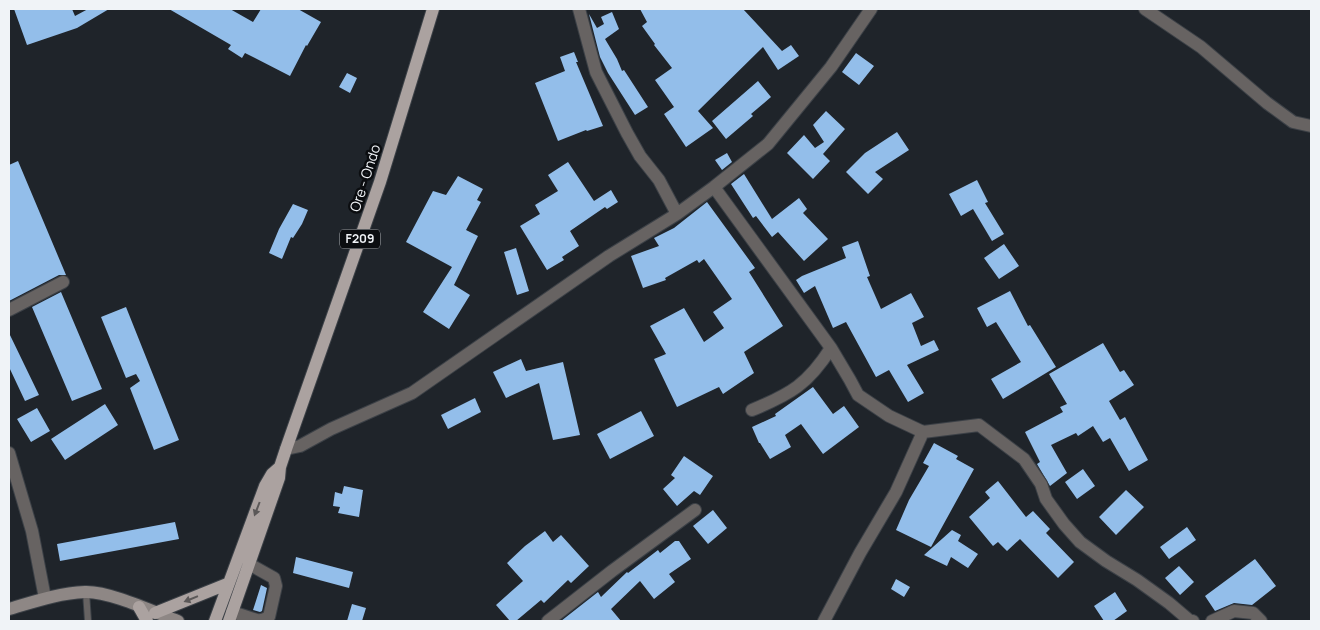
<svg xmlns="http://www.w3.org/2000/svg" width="1320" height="630" viewBox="0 0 1320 630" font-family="Manrope,sans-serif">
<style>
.building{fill:#93beea}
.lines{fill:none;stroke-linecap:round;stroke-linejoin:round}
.lane-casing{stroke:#3c4147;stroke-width:8}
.street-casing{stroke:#3c4147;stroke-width:14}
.secondary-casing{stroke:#3c4147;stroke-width:14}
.primary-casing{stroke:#3c4147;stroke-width:14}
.lane{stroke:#676362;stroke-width:6}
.street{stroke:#676362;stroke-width:12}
.secondary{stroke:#8e8785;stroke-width:12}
.primary{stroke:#aba2a0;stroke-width:12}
.oneway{fill:#5b5858}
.labels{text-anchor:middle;stroke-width:5;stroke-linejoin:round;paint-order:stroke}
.shield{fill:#0b0d10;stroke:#abaeb2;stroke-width:1}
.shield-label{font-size:12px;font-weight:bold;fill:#f0f3f7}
.street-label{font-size:14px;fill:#f0f3f7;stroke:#0b0d10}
</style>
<rect width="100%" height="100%" fill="#1f242a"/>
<!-- building -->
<path class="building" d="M14 9H72L75 16 88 9H109L77 28 27 45Z
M169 9H230L253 22 261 9H298L321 22 307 46 306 45 290 76 245 53 242 58 228 49 231 45Z
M640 9H743L782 51 791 45 799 56 778 70 763 47 698 111 713 128 686 147 664 114 674 107 655 80 672 68 654 45 655 44 642 26 647 22Z
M612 12 619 29 605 39 617 59 622 71 624 70 648 107 635 115 608 73 600 57 589 14 597 28 604 24 601 17Z
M574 52 578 62H576L603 126 587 131 586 130 558 141 535 83 565 71 560 57Z
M856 53 874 66 859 85 842 72Z
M347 73 357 78 350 93 339 87Z
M758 81 771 97 751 114 753 116 726 139 712 121Z
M826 111 845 129 823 154 830 161 813 179 787 153 804 135 815 148 824 142 813 125Z
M897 132 909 150 875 172 883 179 868 194 846 172 865 153Z
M727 153 732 162 722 170 715 160Z
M18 161 66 275H59L9 301V165Z
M568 162 594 201 611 190 618 202 607 209 605 207 570 231 579 246 562 257 564 260 547 270 520 226 540 214 535 205 558 191 548 175Z
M744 174 772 219 799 198 807 209 803 213 828 239 804 261 778 232 772 237 756 216 753 218 731 184Z
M458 176 483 189 477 200 481 202 466 230 478 236 454 285 470 295 449 329 423 312 452 267 406 242 433 191 446 195Z
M977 180 988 202 985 203 1004 234 992 241 973 209 961 216 949 194Z
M707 202 755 268 749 272 783 326 744 352 754 373 723 394 719 387 677 407 654 359 666 354 650 326 684 308 704 342 724 328 713 312 732 299 704 259 699 263 697 260 665 278 666 280 643 288 631 256 659 246 654 238 674 228Z
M293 204 308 210 302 224 293 238 291 237 282 259 269 253 279 229Z
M858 241 870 276 867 277 881 309 911 293 924 317 912 323 921 346 934 340 939 350 907 365 924 393 908 402 889 370 876 377 846 322 833 328 815 286 804 293 796 280 802 276 846 258 842 247Z
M1004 244 1019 266 999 279 984 258Z
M516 248 529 291 517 295 504 252Z
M1010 291 1028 326 1030 325 1056 367 1003 399 991 379 1021 362 996 322 987 327 977 308Z
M61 292 102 389 72 401 32 307Z
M126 307 179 440 154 450 130 388 140 381 136 374 126 378 101 317Z
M9 333 39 395 25 401 9 367Z
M1103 343 1120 372 1124 370 1134 385 1109 401 1120 420 1125 417 1148 460 1129 471 1110 438 1103 442 1093 426 1078 436 1076 433 1051 445 1067 473 1050 486 1037 464 1040 462 1025 432 1063 412 1060 407 1067 404 1049 374Z
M521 359 526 371 563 362 580 435 553 440 539 383 506 398 493 372Z
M813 387 833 414 844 406 859 427 823 454 801 424 785 435 791 447 770 459 760 443H759L752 427 776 416 775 414Z
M475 398 481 412 448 429 441 415Z
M105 404 118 425 65 460 51 439Z
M37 408 50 431 31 442 17 419Z
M641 411 654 436 610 459 597 434Z
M934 443 958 456 956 459 974 469 931 547 896 530 909 500 929 466 923 463Z
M684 456 713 476 700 495 694 491 677 506 663 489 675 478 671 475Z
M1083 469 1095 486 1077 499 1065 482Z
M998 481 1026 517 1033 511 1050 529 1046 533 1074 562 1058 578 1020 539 1007 551 998 542 993 546 969 517 990 498 985 492Z
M344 486 363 490 359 517 338 513 340 507 333 506 335 492 342 494Z
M1126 490 1144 507 1116 535 1099 517Z
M713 510 727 528 708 544 693 526Z
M175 522 179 539 60 561 57 544Z
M1187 527 1196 540 1169 559 1160 547Z
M952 530 961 535 958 541 978 554 968 568 951 557 947 566 924 555Z
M545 531 553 542 561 535 589 566 571 583 568 580 544 603 541 600 516 621H510L496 605 523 581 507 563 525 546Z
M675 541H679L691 559 669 574 675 582 654 599 640 581 611 609 621 621H561L598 592 601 597 627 572 628 573 658 550 660 553Z
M296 557 353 572 349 588 293 573Z
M1255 559 1276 586 1252 605 1234 603 1215 611 1205 596Z
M1179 566 1194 582 1180 595 1165 578Z
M896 579 910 587 904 597 891 589Z
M261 585 267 588 262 611 260 612 253 610Z
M1115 592 1127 611 1113 621H1104L1094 606Z
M352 604 366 608 362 621H347Z"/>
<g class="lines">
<defs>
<path id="lane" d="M86 592 88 621"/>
<path id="street" d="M579 9 596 72 627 133 640 156 659 180 677 214
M1145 9 1201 47 1267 103 1293 122 1311 126
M714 187 831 348 850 380 858 395 889 416 923 432
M9 310 63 282
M752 410C791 394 808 384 831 348
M286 449 300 446 331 429 412 393 609 256 677 214 714 187 768 144 831 67 871 9
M9 453 32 531 45 598
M249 564 274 578 276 586 269 617 260 621
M232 612 260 621
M548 621 612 571 695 510
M824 621 860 553 896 492 923 432 979 425 1024 459 1041 484 1046 499 1064 524 1080 542 1106 561 1137 580 1169 603 1189 620 1193 621
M1212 621 1234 611 1253 613 1261 621"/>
<path id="secondary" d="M9 609C33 602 59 593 85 592 109 591 154 612 178 621"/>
<path id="primary" d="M139 607 147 621
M155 613 227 584
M215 621 265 486 272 474 280 467
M229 621 279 478 280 467 286 449 380 182 433 9"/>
</defs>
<!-- lane casing -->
<use href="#lane" class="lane-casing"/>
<!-- street casing -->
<use href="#street" class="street-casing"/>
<!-- secondary casing -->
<use href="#secondary" class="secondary-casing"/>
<!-- primary casing -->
<use href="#primary" class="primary-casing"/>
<!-- lane -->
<use href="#lane" class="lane"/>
<!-- street -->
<use href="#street" class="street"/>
<!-- secondary -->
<use href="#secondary" class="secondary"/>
<!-- primary -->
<use href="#primary" class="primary"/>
</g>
<!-- one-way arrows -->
<defs><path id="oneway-solid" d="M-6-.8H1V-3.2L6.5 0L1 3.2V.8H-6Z" transform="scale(1.25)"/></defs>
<g class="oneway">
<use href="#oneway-solid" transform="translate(257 509) rotate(111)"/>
<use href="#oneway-solid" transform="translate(191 599) rotate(158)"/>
</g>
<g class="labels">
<!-- shield labels -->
<rect class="shield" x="340" y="229.5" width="40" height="19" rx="4"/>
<g class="shield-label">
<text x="360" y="243">F209</text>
</g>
<!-- street labels -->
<g class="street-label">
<text transform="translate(365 178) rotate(-72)" y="5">Ore - Ondo</text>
</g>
</g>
<!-- border -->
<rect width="1320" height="630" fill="none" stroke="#f0f3f7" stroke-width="20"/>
</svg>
